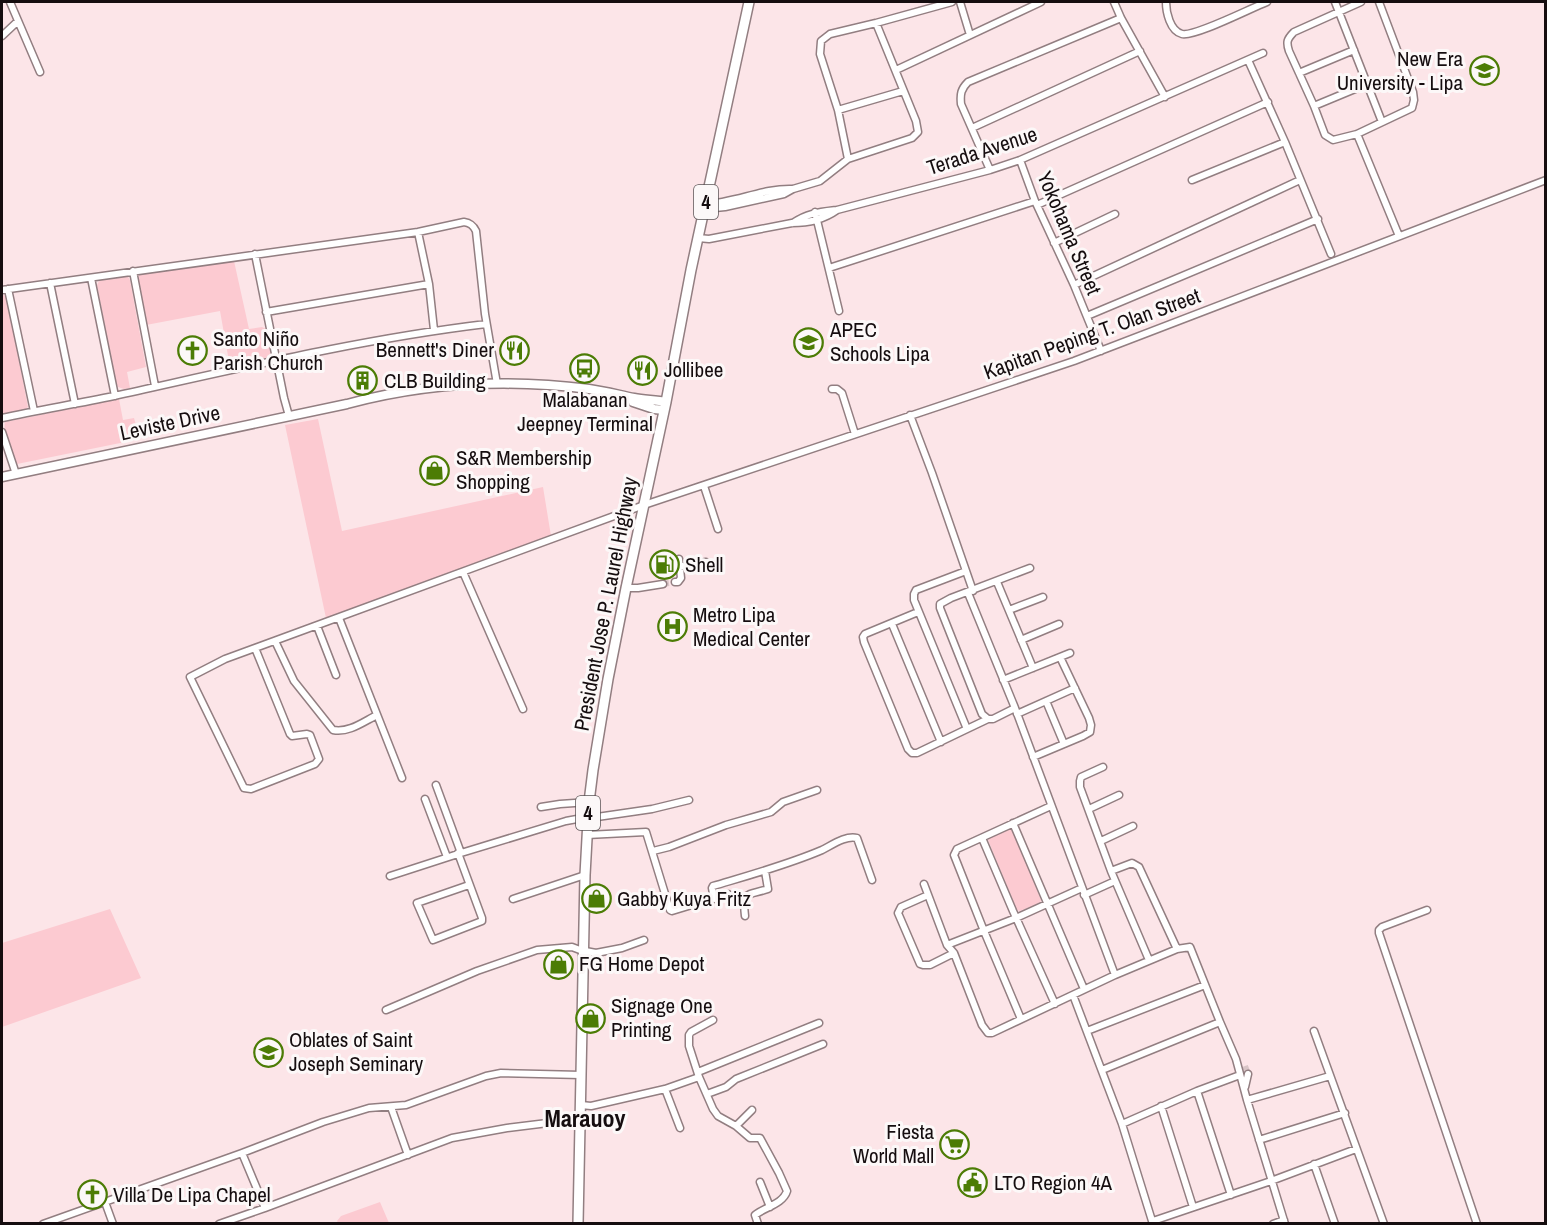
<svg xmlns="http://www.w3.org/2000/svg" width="1547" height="1225" viewBox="0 0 1547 1225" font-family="'Archivo Narrow',sans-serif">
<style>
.green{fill:#fccad1}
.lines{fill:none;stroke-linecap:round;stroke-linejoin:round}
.street-tunnel{stroke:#d9c5c7;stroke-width:6;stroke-dasharray:6 3;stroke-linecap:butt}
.street-casing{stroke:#927e81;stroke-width:9}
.secondary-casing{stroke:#927e81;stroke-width:11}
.primary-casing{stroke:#927e81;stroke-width:12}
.street{stroke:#fff;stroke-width:6}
.secondary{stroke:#fff;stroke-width:8}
.primary{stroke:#fff;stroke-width:9}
.labels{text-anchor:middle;stroke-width:6;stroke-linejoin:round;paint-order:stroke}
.shield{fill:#fcf8f8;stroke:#5a5455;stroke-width:1.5}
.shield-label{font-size:20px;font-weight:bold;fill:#150d0f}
.poi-label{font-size:21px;fill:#150d0f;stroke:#fcf8f8;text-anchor:start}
.street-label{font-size:21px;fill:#150d0f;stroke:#fcf8f8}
.quarter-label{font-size:24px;font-weight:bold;fill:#150d0f;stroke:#fcf8f8}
</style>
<rect width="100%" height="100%" fill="#fce5e8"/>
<!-- green -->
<path class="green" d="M233 260 234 261 249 329 262 327 266 329 272 357 230 367 220 311 146 325 137 281 139 275 141 273Z
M127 275 130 280 146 367 127 372 130 388 124 389 118 387 116 382 97 285 100 279Z
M2 294 5 296 7 300 28 407 25 410 4 414H2Z
M119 399 123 420 134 418 140 439 17 464C13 452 2 435 5 422Z
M318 419 342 531 543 487 551 536 326 618 285 425Z
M1009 829 1013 831 1041 900 1040 903 1020 911 1017 910 988 840 990 837Z
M110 909 141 978 2 1027V943Z
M380 1202 389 1223H338L337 1221 341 1216Z"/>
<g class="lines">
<!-- street-tunnel -->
<path class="street-tunnel" d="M663 584 675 582
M1245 1066 1248 1074"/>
<defs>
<path id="street" d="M10 2 40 72
M960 2 970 35
M1114 2 1121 18 1165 97
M1166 2C1166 12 1170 31 1182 34 1195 37 1251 8 1267 2
M1335 2 1382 122
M1361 2 1294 32C1287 39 1286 42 1289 51L1314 106 1325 135 1333 140 1357 134 1412 108 1414 100 1413 92 1379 2
M2 36 18 21
M1248 60 1285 142 1331 254
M896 70 1041 2
M1299 73 1354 50
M1314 106 1367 84
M838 110 903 91
M972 128 1140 51
M1357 134 1399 236
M848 159 838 110 820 54 821 41 830 34 876 23 952 2
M1020 160 1035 201 1074 285 1101 351
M990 170 961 104C960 94 961 89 968 82L1121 18
M1192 180 1285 142
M705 204C735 203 763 188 792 189
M1037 205 1268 102
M705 209 725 207 784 194 793 189 820 181 848 159 912 138 918 132 916 121 876 23
M815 212 839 311
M793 223C807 213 820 212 837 210
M418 232 429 284 434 330
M698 238 709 239 792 223C809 223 823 220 837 210L990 170 1020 160 1263 53
M1054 243 1115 214
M255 254 284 398 289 416
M829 268 1035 201
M133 271 155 386
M91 278 115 396
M50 283 75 404
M1074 285 1300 180
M8 289 34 411
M2 290 418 232 464 222C470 223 473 225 476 231L485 314 497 384
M266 312 429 284
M1087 316 1318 219
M832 389H837L842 393 855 434
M910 415 932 473 973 591
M2 418C39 410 76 404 114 396 237 369 361 339 486 324
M2 432 16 474
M704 486 718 529
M680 567 706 562
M966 571 916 590 914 594V600L967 729 988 719
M463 572 523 709
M675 582H678L681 578 679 559
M997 582 1033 668
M626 588H638L663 584
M968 593 1015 708 1115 975
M1009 610 1043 597
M918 612 865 634 863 637 864 642 908 749 912 753H917L967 729
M339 618 402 778
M892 624 941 742
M317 626 336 675
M1021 640 1059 624
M275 641 294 681 333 730C349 733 363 722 377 715
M255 648 290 734 292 736 307 734 310 735 319 759 315 764 251 789 244 788 190 677 225 659 644 505 1074 361 1546 180
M1003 680 1070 653
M1046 701 1064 744
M1015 708 993 719H988L982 714 940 608V604L951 598 1030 568
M1017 714 1075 688
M1033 757 1083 736 1090 732 1091 725 1089 718 1060 657
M1103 767 1081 777 1080 781V787L1111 871 1149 960
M436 785 461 853
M425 799 447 857
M541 807 560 804 589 802
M1089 809 1119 795
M588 820 597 817 652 809 689 800
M1013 823 1084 989
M587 835 646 832 670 910 672 911 728 894
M982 838 1013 911 1055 1004
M1101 841 1133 826
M653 851 669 847 726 825 771 812 783 802 817 790
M458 853 482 918V921L433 940 417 903 469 885
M1111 871 1132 863 1139 867 1177 949
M390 876 461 853 566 821 588 817
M924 884 947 945 954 953 982 1025 988 1033H992L1115 975 1177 949 1190 947 1220 1022 1236 1059 1247 1100 1285 1224
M928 895 901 907 898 913 920 964 923 965H930L954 953
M1084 895 1115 881
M513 899 585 875
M714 899 712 888 713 886C750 875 787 865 822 850 832 845 846 835 857 838L872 880
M1427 910 1382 927 1379 930V933L1477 1224
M745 916C742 890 747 896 768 889L765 871
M947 945 1016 918 1082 888
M1073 995 1122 1124 1153 1224
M386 1010 477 971 537 950 572 947 580 950 596 953 622 948 644 940
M1021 1019 984 931 954 855 957 849 1051 806
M713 1020 691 1032 689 1035V1046L699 1077 713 1109 718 1116 736 1126 750 1138H760L779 1173 787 1191C783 1204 765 1207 755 1215L758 1224
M1087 1031 1205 985
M1314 1031 1384 1224
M1102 1070 1220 1022
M698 1072 819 1023
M1245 1087 1248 1074
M665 1089 680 1128
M1197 1091 1231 1195
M707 1094 726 1087 736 1079 823 1044
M1247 1100 1330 1076
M581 1105 591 1106 665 1089 699 1077
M1161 1106 1193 1207
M391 1107 408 1155
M1122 1124 1197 1091 1240 1075
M736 1126 752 1110
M1259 1140 1345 1113
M242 1153 265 1208
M1314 1164 1335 1224
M760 1182 770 1207
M105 1202 113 1224
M1153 1221 1271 1181 1356 1149
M43 1224 242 1153 323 1122 369 1108 406 1105 486 1076 501 1073 581 1075
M219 1224 265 1208 452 1138 507 1128 580 1119
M1273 1224 1284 1220"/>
<path id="secondary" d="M633 402 654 409 664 410
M2 477 347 404C425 383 509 379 589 389 604 391 619 395 634 398 645 400 656 400 666 402"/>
<path id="primary" d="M578 1224 585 875 589 802 593 770 608 679 626 588 666 402 691 270 749 2"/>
</defs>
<!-- street casing -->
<use href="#street" class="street-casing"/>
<!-- secondary casing -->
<use href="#secondary" class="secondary-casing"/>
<!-- primary casing -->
<use href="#primary" class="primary-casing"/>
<!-- street -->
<use href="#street" class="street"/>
<!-- secondary -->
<use href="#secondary" class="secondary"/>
<!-- primary -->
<use href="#primary" class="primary"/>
</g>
<!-- icons -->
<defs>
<symbol id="university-ring" viewBox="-11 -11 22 22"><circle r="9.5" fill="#fcf8f8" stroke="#4c7c05" stroke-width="1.5"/><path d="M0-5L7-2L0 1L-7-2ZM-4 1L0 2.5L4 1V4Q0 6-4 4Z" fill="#4c7c05"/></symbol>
<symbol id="school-ring" viewBox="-11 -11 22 22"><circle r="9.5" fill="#fcf8f8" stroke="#4c7c05" stroke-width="1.5"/><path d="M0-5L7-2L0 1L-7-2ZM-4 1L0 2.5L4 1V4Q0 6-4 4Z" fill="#4c7c05"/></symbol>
<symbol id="restaurant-ring" viewBox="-11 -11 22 22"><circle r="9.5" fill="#fcf8f8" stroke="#4c7c05" stroke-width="1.5"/><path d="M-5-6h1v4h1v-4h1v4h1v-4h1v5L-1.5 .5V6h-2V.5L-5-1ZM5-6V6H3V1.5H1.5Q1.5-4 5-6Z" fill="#4c7c05"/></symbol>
<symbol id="church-ring" viewBox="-11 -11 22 22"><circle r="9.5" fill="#fcf8f8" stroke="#4c7c05" stroke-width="1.5"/><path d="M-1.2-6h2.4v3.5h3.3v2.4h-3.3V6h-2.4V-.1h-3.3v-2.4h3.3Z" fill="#4c7c05"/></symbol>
<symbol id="bus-ring" viewBox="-11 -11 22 22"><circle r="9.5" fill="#fcf8f8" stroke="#4c7c05" stroke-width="1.5"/><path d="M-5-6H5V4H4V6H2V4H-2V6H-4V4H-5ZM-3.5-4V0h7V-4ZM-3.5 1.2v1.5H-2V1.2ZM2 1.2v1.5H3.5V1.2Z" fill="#4c7c05"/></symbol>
<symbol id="building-ring" viewBox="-11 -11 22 22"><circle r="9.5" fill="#fcf8f8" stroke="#4c7c05" stroke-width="1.5"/><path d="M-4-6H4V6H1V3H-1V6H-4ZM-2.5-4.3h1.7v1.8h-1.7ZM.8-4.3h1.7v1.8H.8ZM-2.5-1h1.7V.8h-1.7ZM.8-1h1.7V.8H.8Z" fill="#4c7c05"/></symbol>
<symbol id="shop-ring" viewBox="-11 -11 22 22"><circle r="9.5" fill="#fcf8f8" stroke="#4c7c05" stroke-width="1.5"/><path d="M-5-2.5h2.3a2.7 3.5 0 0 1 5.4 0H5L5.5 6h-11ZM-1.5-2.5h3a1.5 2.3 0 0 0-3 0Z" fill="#4c7c05"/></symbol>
<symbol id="fuel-ring" viewBox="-11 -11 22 22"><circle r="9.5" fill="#fcf8f8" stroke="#4c7c05" stroke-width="1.5"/><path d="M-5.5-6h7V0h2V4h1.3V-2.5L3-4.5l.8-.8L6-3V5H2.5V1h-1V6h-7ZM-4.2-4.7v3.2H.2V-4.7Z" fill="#4c7c05"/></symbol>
<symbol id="hospital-ring" viewBox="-11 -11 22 22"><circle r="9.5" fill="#fcf8f8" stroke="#4c7c05" stroke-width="1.5"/><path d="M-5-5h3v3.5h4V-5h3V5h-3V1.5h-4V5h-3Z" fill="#4c7c05"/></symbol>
<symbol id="supermarket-ring" viewBox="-11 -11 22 22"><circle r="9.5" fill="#fcf8f8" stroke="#4c7c05" stroke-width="1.5"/><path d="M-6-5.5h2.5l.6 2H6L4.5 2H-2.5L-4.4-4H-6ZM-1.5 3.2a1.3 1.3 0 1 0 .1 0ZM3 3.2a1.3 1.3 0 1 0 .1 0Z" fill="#4c7c05"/></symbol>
<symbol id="civic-ring" viewBox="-11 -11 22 22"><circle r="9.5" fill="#fcf8f8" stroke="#4c7c05" stroke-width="1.5"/><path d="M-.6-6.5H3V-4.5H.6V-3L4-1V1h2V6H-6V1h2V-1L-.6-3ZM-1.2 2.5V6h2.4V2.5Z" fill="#4c7c05"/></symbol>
</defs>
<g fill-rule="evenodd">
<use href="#university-ring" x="1468" y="54" width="33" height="33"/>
<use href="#school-ring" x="792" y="326" width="33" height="33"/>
<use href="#restaurant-ring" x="498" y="334" width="33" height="33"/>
<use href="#church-ring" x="176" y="334" width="33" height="33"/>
<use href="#bus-ring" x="568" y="352" width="33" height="33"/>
<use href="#restaurant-ring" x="626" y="354" width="33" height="33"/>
<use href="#building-ring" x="346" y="364" width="33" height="33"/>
<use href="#shop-ring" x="418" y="454" width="33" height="33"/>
<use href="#fuel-ring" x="648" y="548" width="33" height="33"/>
<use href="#hospital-ring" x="656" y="610" width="33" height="33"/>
<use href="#shop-ring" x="580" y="882" width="33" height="33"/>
<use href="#shop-ring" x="542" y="948" width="33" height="33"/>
<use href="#shop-ring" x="574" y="1002" width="33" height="33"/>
<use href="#school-ring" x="252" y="1036" width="33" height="33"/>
<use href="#supermarket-ring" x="938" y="1128" width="33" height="33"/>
<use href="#civic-ring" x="956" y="1166" width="33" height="33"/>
<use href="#church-ring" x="76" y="1178" width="33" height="33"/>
</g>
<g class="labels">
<!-- shield labels -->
<g class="shield">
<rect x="694" y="185" width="24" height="34" rx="4.5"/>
<rect x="576" y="796" width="24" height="34" rx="4.5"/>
</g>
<g class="shield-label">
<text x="706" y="209">4</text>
<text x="588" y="820">4</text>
</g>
<!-- poi labels -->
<g class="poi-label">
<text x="1463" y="66" text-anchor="end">New Era<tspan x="1463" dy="24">University - Lipa</tspan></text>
<text x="830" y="337">APEC<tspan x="830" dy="24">Schools Lipa</tspan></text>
<text x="213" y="346">Santo Niño<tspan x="213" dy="24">Parish Church</tspan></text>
<text x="494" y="357" text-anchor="end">Bennett's Diner</text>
<text x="664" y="377">Jollibee</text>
<text x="384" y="388">CLB Building</text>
<text x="585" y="407" text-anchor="middle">Malabanan<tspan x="585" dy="24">Jeepney Terminal</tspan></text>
<text x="456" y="465">S&amp;R Membership<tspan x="456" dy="24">Shopping</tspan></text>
<text x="685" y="572">Shell</text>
<text x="693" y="622">Metro Lipa<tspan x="693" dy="24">Medical Center</tspan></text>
<text x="617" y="906">Gabby Kuya Fritz</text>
<text x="579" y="971">FG Home Depot</text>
<text x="611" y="1013">Signage One<tspan x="611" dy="24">Printing</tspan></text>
<text x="289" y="1047">Oblates of Saint<tspan x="289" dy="24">Joseph Seminary</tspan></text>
<text x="934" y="1139" text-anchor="end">Fiesta<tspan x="934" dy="24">World Mall</tspan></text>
<text x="994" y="1190">LTO Region 4A</text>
<text x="113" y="1202">Villa De Lipa Chapel</text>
</g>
<!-- street labels -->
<g class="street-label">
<text transform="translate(982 151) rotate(-18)" y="7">Terada Avenue</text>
<text transform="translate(1069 233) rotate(67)" y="7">Yokohama Street</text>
<text transform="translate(1092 334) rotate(-20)" y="7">Kapitan Peping T. Olan Street</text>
<text transform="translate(170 423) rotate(-12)" y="7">Leviste Drive</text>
<text transform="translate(606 604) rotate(-79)" y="7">President Jose P. Laurel Highway</text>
</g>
<!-- quarter labels -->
<g class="quarter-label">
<text x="585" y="1127">Marauoy</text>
</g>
</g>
<!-- border -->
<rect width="1547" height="1225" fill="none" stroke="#150d0f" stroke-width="6"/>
</svg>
